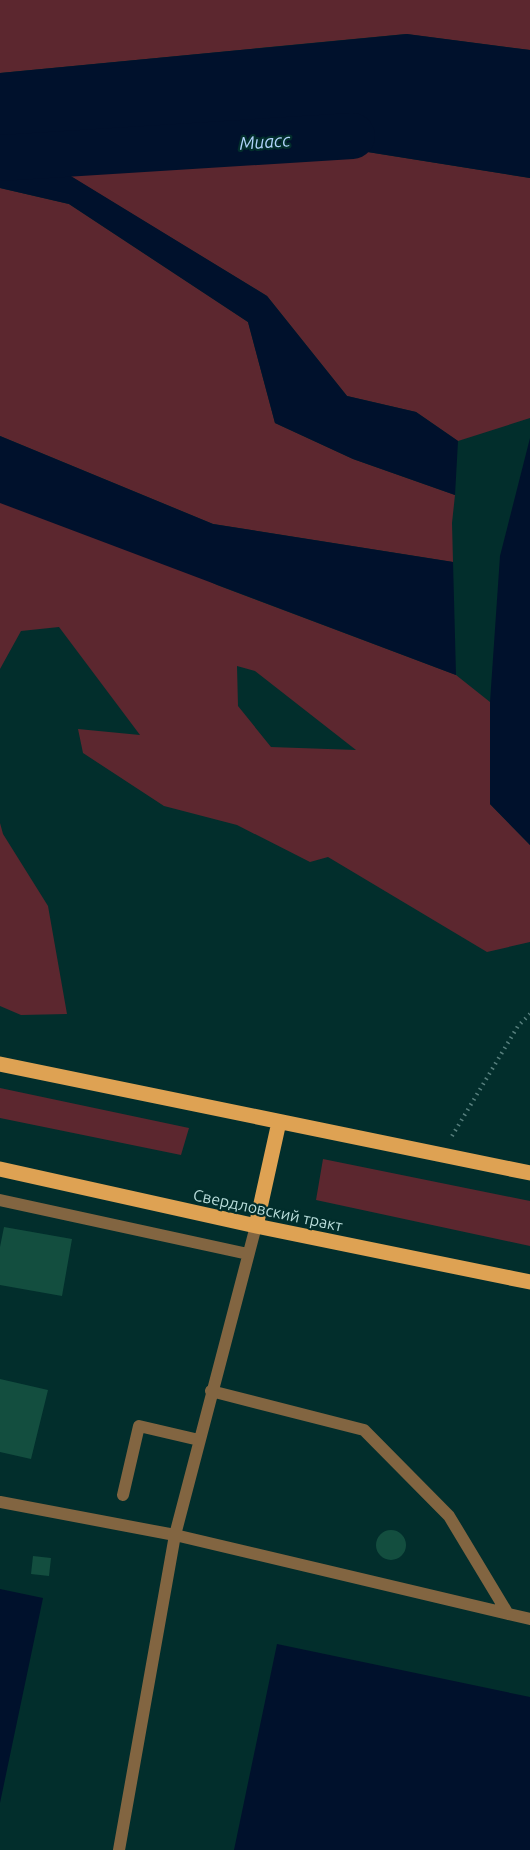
<svg xmlns="http://www.w3.org/2000/svg" width="530" height="1850" viewBox="0 0 530 1850" font-family="Ubuntu,sans-serif">
<style>
.green{fill:#5c272f;fill-rule:evenodd}
.water{fill:#00112c}
.lines{fill:none;stroke-linecap:round;stroke-linejoin:round}
.river{stroke:#00112c;stroke-width:46}
.building{fill:#134e3f}
.path{stroke:#577f7d;stroke-width:4;stroke-dasharray:1.5 4.5;stroke-linecap:butt}
.lane{stroke:#826541;stroke-width:12}
.primary{stroke:#dea253;stroke-width:15}
.labels{text-anchor:middle;stroke-width:4.5;stroke-linejoin:round;paint-order:stroke}
.street-label{font-size:16px;fill:#b9dddb;stroke:#022e2c}
.water-label{font-size:18px;font-style:italic;fill:#b1d3fb;stroke:#022e2c}
</style>
<rect width="100%" height="100%" fill="#022e2c"/>
<!-- green -->
<path class="green" d="M0 0H530V50L406 34 0 73Z
M255 134 530 178V418L458 441 416 412 347 396 267 296 42 159Z
M0 188 69 204 248 322 275 423 353 459 455 495 452 523 453 562 213 524 0 436Z
M0 477 217 585 456 675 490 702V804L530 845V942L487 952 328 857 310 862 237 825 164 806 83 753 78 729 140 735 59 627 21 631 0 669ZM237 666 255 671 356 750 271 747 238 706Z
M0 823 3 834 48 906 67 1014 21 1015 0 1006Z
M0 1088 189 1128 181 1155 0 1118Z
M323 1159 530 1201V1246L316 1200Z"/>
<!-- water -->
<path class="water" d="M407 34 530 50V178L255 134 43 159 267 296 347 396 416 412 458 441 455 495 353 459 275 423 248 322 69 204 0 188V73Z
M0 436 213 524 453 562 456 675 0 503Z
M530 438V845L490 804V702L500 556Z
M0 1589 43 1598 0 1803Z
M277 1644 530 1697V1850H234Z"/>
<g class="lines">
<!-- river -->
<path class="river" d="M0 158 352 136"/>
</g>
<!-- building -->
<path class="building" d="M4 1227 72 1239 62 1296 0 1285V1247Z
M0 1379 48 1390 31 1459 0 1452Z
M376 1545a15 15 0 1 1 30 0a15 15 0 1 1-30 0Z
M33 1556 51 1558 49 1576 31 1574Z"/>
<g class="lines">
<!-- path -->
<path class="path" d="M452 1136 518 1026 530 1014"/>
<!-- lane -->
<path class="lane" d="M0 1200 248 1254
M211 1391 364 1430 449 1516 508 1614
M123 1495 139 1426 199 1440
M0 1502 175 1535 530 1619
M119 1850 175 1535 256 1226"/>
<!-- primary -->
<path class="primary" d="M0 1064 530 1173
M0 1169 256 1226 530 1282
M256 1226 279 1122"/>
</g>
<g class="labels">
<!-- street labels -->
<g class="street-label">
<text transform="translate(268 1210) rotate(12)" y="6">Свердловский тракт</text>
</g>
<!-- water labels -->
<g class="water-label">
<text transform="translate(265 142) rotate(-4)" y="6">Миасс</text>
</g>
</g>
</svg>
